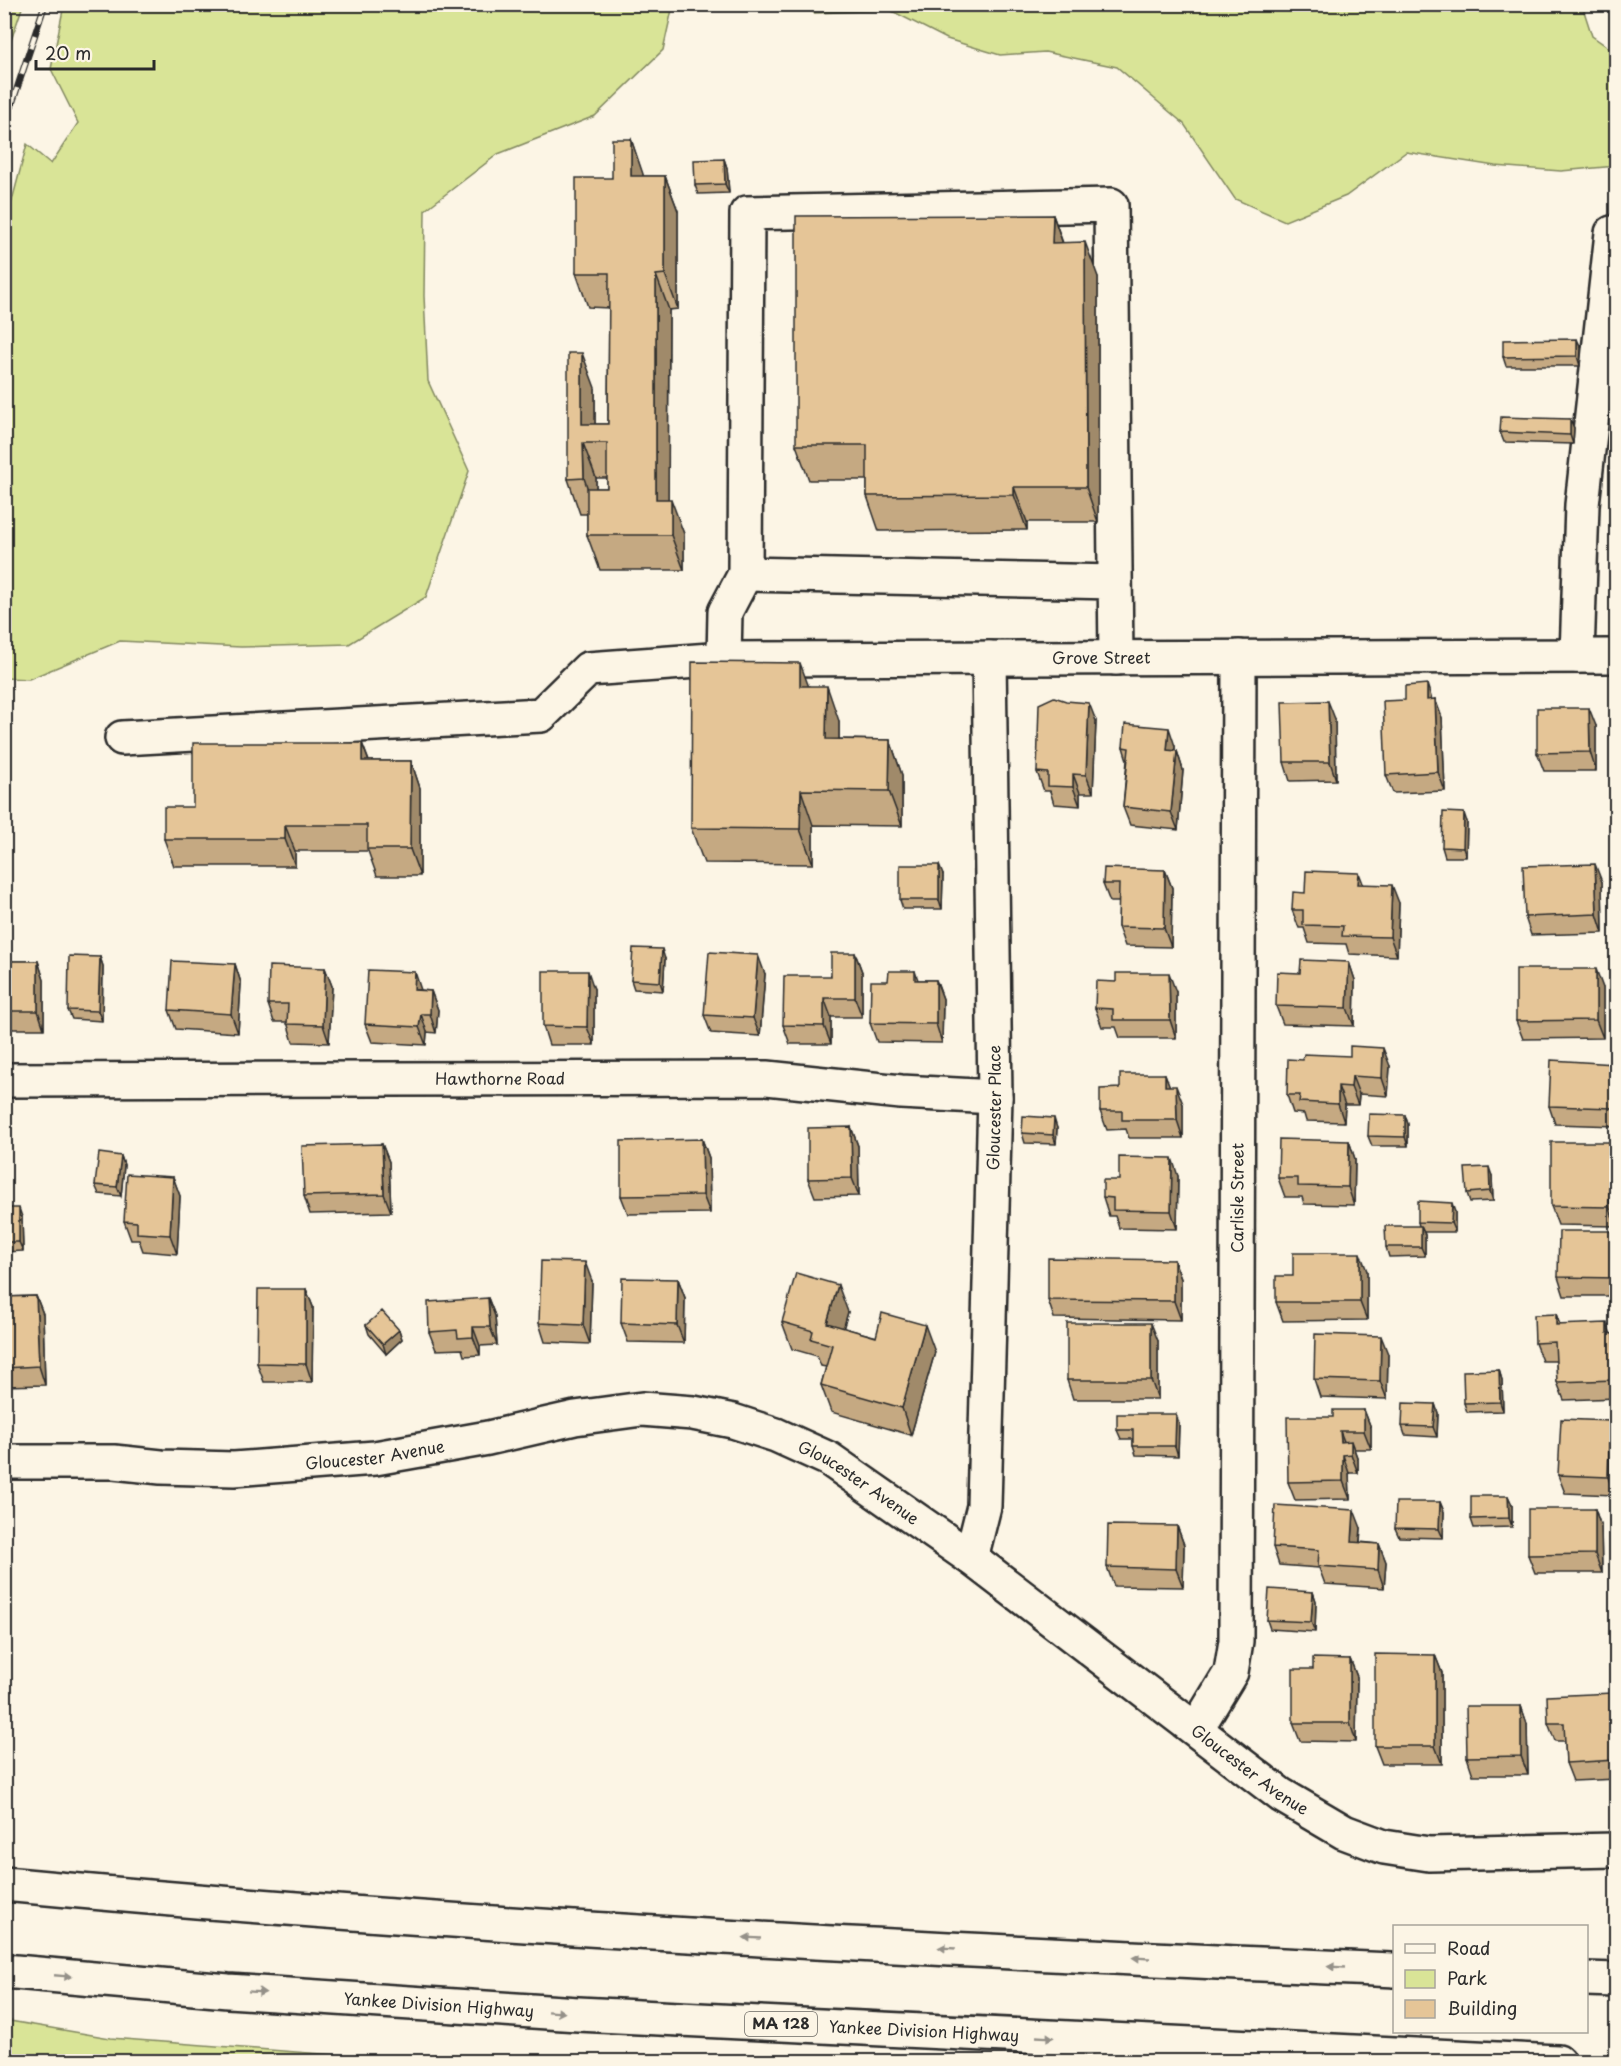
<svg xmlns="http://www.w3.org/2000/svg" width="1621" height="2066" viewBox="0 0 1621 2066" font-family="'Playpen Sans',sans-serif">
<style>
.green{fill:#d9e497;stroke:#828861;stroke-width:1.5}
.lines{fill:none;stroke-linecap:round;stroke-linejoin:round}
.minor-casing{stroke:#2b2b2b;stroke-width:38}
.highway-casing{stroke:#2b2b2b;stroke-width:38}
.minor{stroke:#fcf5e5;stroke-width:33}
.highway{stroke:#fcf5e5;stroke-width:33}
.rail-casing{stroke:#2b2b2b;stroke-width:7}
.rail{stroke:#fcf5e5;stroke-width:4.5;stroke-dasharray:14;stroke-linecap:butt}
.wall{fill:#c5a982;stroke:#2b2b2b;stroke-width:1.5;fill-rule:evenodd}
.shaded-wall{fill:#a08a6a;stroke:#2b2b2b;stroke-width:1.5}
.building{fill:#e5c597;stroke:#2b2b2b;stroke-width:1.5}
.oneway{fill:#949088}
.labels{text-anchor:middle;stroke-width:4.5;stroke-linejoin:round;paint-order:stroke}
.shield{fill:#fcf5e5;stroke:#6a6863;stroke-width:1.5}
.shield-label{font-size:15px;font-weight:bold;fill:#2b2b2b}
.street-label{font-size:16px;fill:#2b2b2b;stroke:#fcf5e5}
</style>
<rect width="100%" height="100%" fill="#fcf5e5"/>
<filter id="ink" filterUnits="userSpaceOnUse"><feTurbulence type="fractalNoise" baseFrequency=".0167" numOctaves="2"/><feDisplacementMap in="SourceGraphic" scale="12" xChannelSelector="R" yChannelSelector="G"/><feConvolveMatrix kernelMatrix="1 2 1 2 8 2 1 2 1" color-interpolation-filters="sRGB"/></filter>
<g filter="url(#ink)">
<!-- green -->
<path class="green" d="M5 4 23 5 5 58 4 5Z
M64 5H673L663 50 595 116 498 154 425 210 424 296 428 381 469 471 426 597 349 644 241 647 120 641 29 679 5 678V227L27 144 51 164 78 123 51 69Z
M804 5H1582L1592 36 1616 53V166L1561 171 1495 166 1406 152 1346 196 1285 221 1235 199 1184 124 1117 67 1045 52 1000 55 947 39 890 10 814 13Z
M4 2020 110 2038 361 2057 380 2061H5Z"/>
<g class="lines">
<defs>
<g id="minor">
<path d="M1115 582 745 574 747 213 1111 205 1116 658"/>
<path d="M1577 656 1582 505 1612 233H1616"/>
<path d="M724 659 725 612 745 574"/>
<path id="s1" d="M122 738 541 715 588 669 724 659 1616 656"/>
<path id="s2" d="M4 1080 767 1078 901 1092 995 1097"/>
<path id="s3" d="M4 1462H114L161 1467 234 1469 375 1458 488 1438 575 1418 642 1409 693 1413 733 1421 776 1435 829 1459 971 1558 1281 1795 1344 1832 1384 1847 1429 1854 1616 1850"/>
<path id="s4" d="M971 1558 984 1506 995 1097 989 658"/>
<path id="s5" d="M1197 1728 1231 1672 1236 1641 1239 657"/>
</g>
<g id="highway">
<path d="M4 1884C467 1928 931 1949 1394 1970"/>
<path id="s6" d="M4 1971 228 1991 578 2014 1558 2062"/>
<path d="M1586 1979 1616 1980"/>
</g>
</defs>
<!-- minor casing -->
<use href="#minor" class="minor-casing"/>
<!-- highway casing -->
<use href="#highway" class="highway-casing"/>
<!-- minor -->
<use href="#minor" class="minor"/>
<!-- highway -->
<use href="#highway" class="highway"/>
<defs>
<path id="rail" d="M4 128 45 4"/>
</defs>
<!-- rail casing -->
<use href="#rail" class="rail-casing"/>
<!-- rail -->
<use href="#rail" class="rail"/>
</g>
<!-- wall -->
<path class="wall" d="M631 139 643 176H665L678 211V309L669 310 668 499 684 534V570H600L587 535V514H580L568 479 595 388V424H608L609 308 588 307 576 273 612 178ZM596 478H607V488H596Z
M724 159 727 168 729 193 698 194 695 185Z
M1053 215 1063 243 1098 277V522H1027V530L879 531 867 496V480H809L796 445Z
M1581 348 1580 366H1506L1503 357Z
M1570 419 1574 428 1573 444 1504 442 1500 432Z
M809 686 839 721V739L890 740 902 775V826L813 825V864L704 863 691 828Z
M1435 699 1442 718 1445 791 1393 793 1386 775 1432 700Z
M1335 719 1336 780 1290 781 1284 762Z
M1096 721 1093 793H1080V806L1054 804 1050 791H1044L1037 772Z
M1596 726V771H1544L1537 753Z
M362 743 369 761H411L420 788V876H377L368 851H295V866H174L164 839 193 807Z
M1175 746V751H1177L1183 770 1178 830 1130 825 1123 807 1127 760 1123 747Z
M1467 822 1466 857H1445L1442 847Z
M1165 870 1172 888 1171 947 1125 946 1118 927 1119 902H1110L1103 884Z
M943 875 942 909H903L900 900Z
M1602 882 1603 933 1531 935 1525 917Z
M1363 884 1399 903 1397 956 1349 954 1346 944 1309 943 1304 928H1299L1292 910 1305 893Z
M855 953 862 972V1017H831V1044H790L783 1025 831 976Z
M100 957 103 966 102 1021 72 1019 68 1010Z
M665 959 663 991 634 989 631 980Z
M4 961H38L44 980V1029H4Z
M1349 962 1355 980 1354 1026 1283 1024 1276 1006 1300 973Z
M235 964 241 983 238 1033 176 1029 169 1010Z
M325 968 332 986 329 1043 293 1042 287 1022H274L268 1004Z
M915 971 918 980H936L943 999 942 1043 877 1042 870 1023 888 981Z
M765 974 760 1036 711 1033 704 1015Z
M1603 988V1038L1523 1039 1516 1021Z
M594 989V1045H549L543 1026Z
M421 990 431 991 438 1010 436 1033 427 1032 426 1045 372 1042 365 1024Z
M1176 992V1038H1120L1116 1027H1102L1095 1008Z
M1615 1064 1617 1067V1126L1555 1124 1549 1106Z
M1390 1066 1388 1096 1359 1094 1358 1105H1345L1344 1122 1306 1121 1304 1114 1293 1113 1287 1095Z
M1165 1074 1169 1086 1183 1104V1138H1129L1126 1129 1107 1130 1100 1111 1120 1088Z
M1405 1115 1408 1124V1146H1372L1368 1136Z
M851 1127 858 1146 859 1196 815 1197 808 1179Z
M1057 1128 1056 1144 1025 1143 1022 1133Z
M702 1139 709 1158 710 1213 628 1214 621 1196Z
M1349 1141 1355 1159 1354 1205 1304 1204 1302 1197H1285L1278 1178Z
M1611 1142 1617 1159 1616 1226 1558 1225 1551 1206Z
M382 1144 389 1162 391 1212 310 1214 304 1196Z
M121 1156 124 1165 121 1196 99 1194 95 1185Z
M1178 1176 1177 1229 1119 1228 1115 1216H1109L1103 1197 1119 1180Z
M1492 1176 1493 1201 1470 1202 1467 1193Z
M173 1177 180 1196 177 1254 143 1251 139 1240H131L124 1221Z
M4 1208 22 1217 23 1251 4 1252Z
M1455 1212V1232H1424L1425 1235V1256L1389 1257 1386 1247 1419 1226 1418 1222Z
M1617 1231V1296H1564L1558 1277Z
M1174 1260 1181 1279V1320L1054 1318 1048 1300Z
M1367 1271V1320L1283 1321 1276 1302 1293 1276Z
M678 1279 685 1298 684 1343 628 1342 621 1323Z
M592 1281 590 1344 545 1342 539 1323Z
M306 1289 313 1307 312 1382H264L257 1363Z
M36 1296 43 1314 45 1385 4 1386V1297Z
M488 1298 495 1316 497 1345 480 1346V1355L464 1356 462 1349 436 1350 429 1332Z
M848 1312 843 1328 935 1352 911 1435 831 1412 821 1385 826 1367 821 1366 817 1356 792 1349 782 1322Z
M1556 1314 1560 1325 1613 1334 1617 1343V1398L1564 1400 1557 1382 1556 1361H1542L1535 1343Z
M366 1325 399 1330 402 1339 386 1354 369 1334Z
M1158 1341V1399H1073L1067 1380Z
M1388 1354 1387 1399 1320 1397 1314 1379Z
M1499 1370 1502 1380 1503 1411 1467 1412 1464 1403Z
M1435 1404 1438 1413 1437 1437 1405 1435 1402 1426Z
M1364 1410 1371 1428V1449H1354L1358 1460V1473H1349L1350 1499 1295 1500 1288 1482 1333 1417Z
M1610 1421 1617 1439 1614 1495 1565 1493 1558 1475Z
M1179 1423 1178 1456 1136 1455 1133 1446V1439H1121L1117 1430Z
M1508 1496 1512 1505V1527L1474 1528 1471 1519Z
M1440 1502 1444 1512 1443 1538 1399 1537 1395 1528Z
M1595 1509 1601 1527 1602 1573H1535L1528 1555Z
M1177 1526 1184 1545 1183 1587 1114 1586 1107 1567Z
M1361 1528 1360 1542 1379 1544 1386 1562 1384 1588 1325 1584 1319 1568 1279 1565 1273 1547Z
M1313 1592 1316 1601 1315 1632 1270 1629 1267 1620Z
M1435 1655 1442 1673V1764H1382L1375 1746Z
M1350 1659 1357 1677 1356 1742 1300 1741 1293 1723 1313 1669Z
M1613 1693 1617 1702V1779L1573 1781 1566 1763 1565 1741H1555L1548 1723Z
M1521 1706 1527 1724 1528 1775H1473L1467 1757Z"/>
<!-- shaded-wall -->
<path class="shaded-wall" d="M631 139 643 174V211L631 176Z
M724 159 727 168 729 193 725 184Z
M665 176 678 211V309L665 274Z
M1053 215 1065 250 1052 243Z
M1085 242 1098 277V522L1086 487Z
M656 275 669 310 668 534 656 499Z
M1577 339 1581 348 1580 366 1577 356Z
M582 353 595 388V443L582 424Z
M1570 419 1574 428 1573 444 1570 435Z
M583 443 596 478V513L584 478Z
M1014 487 1027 522V530L1014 495Z
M671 499 684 534V570L671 535Z
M800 663 813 698 800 686Z
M1427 684 1433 703 1427 700Z
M827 686 839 721V774L826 739Z
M1435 699 1442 718 1445 791 1438 772Z
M1328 701 1335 719 1336 780 1330 762Z
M1089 703 1096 721 1093 793 1086 775Z
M1589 708 1596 726V771L1590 752Z
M1169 728 1175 746 1174 768 1167 750Z
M890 740 902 775V826L889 791Z
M362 743 372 770 362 761Z
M1177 751 1183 770 1178 830 1171 812Z
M411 761 420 788V876L410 849Z
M1073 774 1080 793V806L1073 787Z
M801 790 813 825V864L800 829Z
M1464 813 1467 822 1466 857 1463 848Z
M285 825 295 851V866L285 839Z
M1595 864 1602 882 1603 933 1597 914Z
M939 865 943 875 942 909 939 900Z
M1165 870 1172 888 1171 947 1164 928Z
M1359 873 1366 891 1358 884Z
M1392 885 1399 903 1397 956 1390 937Z
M662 949 665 959 663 991 660 982Z
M855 953 862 972V1017L855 998Z
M758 955 765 974 760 1036 753 1018Z
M100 957 103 966 102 1021 98 1011Z
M38 961 44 980V1029L38 1011Z
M1349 962 1355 980 1354 1026 1347 1008Z
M235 964 241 983 238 1033 231 1014Z
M325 968 332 986 329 1043 323 1025Z
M1596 969 1603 988V1038L1596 1020Z
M588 971 594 989V1045L587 1027Z
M415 972 421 990H414Z
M1169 973 1176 992V1038L1170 1020Z
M936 980 943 999 942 1043 936 1024Z
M431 991 438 1010 436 1033 430 1014Z
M824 998 831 1017V1044L824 1026Z
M421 1014 427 1032 426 1045 419 1027Z
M1383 1048 1390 1066 1388 1096 1382 1078Z
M1615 1064 1617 1067V1117L1613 1108Z
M1165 1074 1172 1092 1165 1086Z
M1352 1076 1359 1094 1358 1105 1351 1087Z
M1176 1086 1183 1104V1138L1177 1120Z
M1338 1086 1345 1105 1344 1122 1338 1104Z
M1405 1115 1408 1124V1146L1405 1137Z
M1054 1118 1057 1128 1056 1144 1053 1135Z
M851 1127 858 1146 859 1196 852 1178Z
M702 1139 709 1158 710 1213 703 1195Z
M1349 1141 1355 1159 1354 1205 1348 1187Z
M1611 1142 1617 1159 1616 1226 1609 1207Z
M382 1144 389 1162 391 1212 384 1194Z
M121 1156 124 1165 121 1196 117 1187Z
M1172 1158 1178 1176 1177 1229 1171 1211Z
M1489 1167 1492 1176 1493 1201 1490 1191Z
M173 1177 180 1196 177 1254 170 1235Z
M1452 1203 1455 1212V1232L1451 1223Z
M19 1208 22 1217 23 1251 19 1242Z
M1421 1226 1425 1235V1256L1421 1247Z
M1360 1253 1367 1271V1320L1360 1302Z
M1174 1260 1181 1279V1320L1174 1301Z
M585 1262 592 1281 590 1344 583 1325Z
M678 1279 685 1298 684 1343 677 1325Z
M838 1285 848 1312 837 1350 827 1323Z
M306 1289 313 1307 312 1382 306 1364Z
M36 1296 43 1314 45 1385 39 1366Z
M488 1298 495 1316 497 1345 490 1327Z
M1556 1314 1562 1332 1556 1325Z
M1151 1323 1158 1341V1399L1151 1380Z
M1607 1323 1613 1341 1607 1333Z
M925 1325 935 1352 911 1435 902 1408Z
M473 1327 480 1346V1355L473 1337Z
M399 1330 402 1339 386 1354 383 1344Z
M1613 1334 1617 1343V1384L1615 1380Z
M1381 1336 1388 1354 1387 1399 1380 1381Z
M1499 1370 1502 1380 1503 1411 1500 1402Z
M1435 1404 1438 1413 1437 1437 1433 1427Z
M1364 1410 1371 1428V1449L1364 1431Z
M1176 1414 1179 1423 1178 1456 1175 1446Z
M1610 1421 1617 1439 1614 1495 1608 1477Z
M1340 1431 1347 1449 1341 1442Z
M1351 1441 1358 1460V1473L1351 1454Z
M1343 1455 1349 1473 1350 1499 1343 1481Z
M1508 1496 1512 1505V1527L1509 1518Z
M1440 1502 1444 1512 1443 1538 1439 1529Z
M1595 1509 1601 1527 1602 1573 1595 1554Z
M1354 1510 1361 1528 1358 1560 1352 1542Z
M1177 1526 1184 1545 1183 1587 1176 1569Z
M1379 1544 1386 1562 1384 1588 1378 1570Z
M1313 1592 1316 1601 1315 1632 1311 1622Z
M1435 1655 1442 1673V1764L1435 1746Z
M1350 1659 1357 1677 1356 1742 1350 1723Z
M1613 1693 1617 1702V1761Z
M1521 1706 1527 1724 1528 1775 1521 1756Z"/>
<!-- building -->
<path class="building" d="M612 139H631V176H665V274L656 275V499H671V535H587V488H607V443H583L584 478 568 479V353H582V424H608L609 273H576V178H612Z
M724 159 725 184 695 185 694 160Z
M1053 215 1052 243 1085 242 1086 487H1014V495L867 496V445H796V216Z
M1577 339V356L1503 357V340Z
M1501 417 1570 419V435L1500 432Z
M692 662 800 663V686H827L826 739 890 740 889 791 801 790 800 829 691 828Z
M1427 684V700L1435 699 1438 772 1386 775 1383 701 1405 700V686Z
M1054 697 1066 701 1089 703 1086 775 1073 774V787L1048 786V773L1037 772 1039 704Z
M1328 701 1330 762H1284L1282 702Z
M1537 708H1589L1590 752 1537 753Z
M1125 724 1169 728 1167 750 1177 751 1171 812 1123 807 1129 748 1123 747Z
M193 743H362V761H411L410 849H367V825H285V839H164V807H193Z
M1443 812 1464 813 1463 848 1442 847Z
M1595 864 1597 914 1525 917 1523 866Z
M900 865H939V900H900Z
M1104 868 1165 870 1164 928 1118 927 1119 884H1103Z
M1306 871 1359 873 1358 884 1392 885 1390 937 1342 936 1343 926 1303 925V910H1292L1293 892 1305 893Z
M633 948 662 949 660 982 631 980Z
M709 952 758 955 753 1018 704 1015Z
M831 953H855V998H824V1026L783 1025 784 976H831Z
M69 956 100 957 98 1011 68 1010Z
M1301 960 1349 962 1347 1008 1276 1006 1277 972 1300 973Z
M4 961H38V1011H4Z
M172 961 235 964 231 1014 169 1010Z
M269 966 325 968 323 1025 287 1024 288 1004H268Z
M1516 969H1596V1020L1516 1021Z
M368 970 415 972 414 990 431 991 430 1014H421L419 1027 365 1024Z
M543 971H588L587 1027 543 1026Z
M889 971H915V980H936V1024L870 1023 871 981H888Z
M1116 973H1169L1170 1020H1113V1009L1095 1008 1096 981 1116 982Z
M1350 1046 1383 1048 1382 1078 1352 1076 1351 1087 1338 1086V1104L1299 1102 1300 1095H1287L1288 1059 1303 1060 1304 1054 1350 1056Z
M1551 1060 1615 1064 1613 1108 1549 1106Z
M1120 1074H1165V1086H1176L1177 1120H1122V1111H1100V1089L1120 1088Z
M1369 1114 1405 1115V1137L1368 1136Z
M1023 1116 1054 1118 1053 1135 1022 1133Z
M851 1127 852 1178 808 1179V1128Z
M702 1139 703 1195 621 1196V1141Z
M1279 1139 1349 1141 1348 1187 1298 1186V1178H1278Z
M1551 1142H1611L1609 1207 1551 1206Z
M382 1144 384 1194 304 1196 302 1146Z
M99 1153 121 1156 117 1187 95 1185Z
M1119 1157 1172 1158 1171 1211 1113 1210V1198L1103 1197V1180H1119Z
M1489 1167 1490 1191 1467 1193 1465 1168Z
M127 1174 173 1177 170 1235 137 1233V1222L124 1221Z
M1418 1201 1452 1203 1451 1223 1418 1222Z
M4 1208H19V1242H4Z
M1385 1226H1421V1247H1386Z
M1559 1231H1617V1278L1558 1277Z
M1293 1253H1360V1302H1276V1276H1293Z
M1048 1258 1174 1260V1301L1048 1300Z
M541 1261 585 1262 583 1325 539 1323Z
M796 1273 838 1285 827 1323 876 1337 882 1313 925 1325 902 1408 821 1385 832 1345 811 1339 813 1331 782 1322Z
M622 1278 678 1279 677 1325 621 1323Z
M258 1289H306V1364L257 1363Z
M36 1296 39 1366 4 1368V1297Z
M488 1298 490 1327H473V1337L458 1338 457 1330 429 1332 428 1302Z
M382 1311 399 1330 383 1344 366 1325Z
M1556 1314V1325L1607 1323V1333L1613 1334 1615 1380 1557 1382 1555 1342 1535 1343 1534 1315Z
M1067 1323H1151V1380H1067Z
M1315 1334 1381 1336 1380 1381 1314 1379Z
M1499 1370 1500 1402 1464 1403 1463 1371Z
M1403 1403 1435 1404 1433 1427 1402 1426Z
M1333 1410H1364V1431H1340L1341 1442 1351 1441V1454L1343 1455V1481L1288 1482 1287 1417H1333Z
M1117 1414H1176L1175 1446H1133V1430H1117Z
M1561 1419 1610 1421 1608 1477 1558 1475Z
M1471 1496H1508L1509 1518 1471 1519Z
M1396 1502H1440L1439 1529 1395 1528Z
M1275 1505 1354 1510 1352 1542 1379 1544 1378 1570 1318 1566 1319 1550 1273 1547Z
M1528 1509H1595V1554L1528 1555Z
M1108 1525 1177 1526 1176 1569 1107 1567Z
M1269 1589 1313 1592 1311 1622 1267 1620Z
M1375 1654 1435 1655V1746H1375Z
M1313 1658 1350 1659V1723H1293V1669H1313Z
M1613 1693 1616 1760 1566 1763 1564 1723H1548L1547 1696Z
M1466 1706H1521V1756L1467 1757Z"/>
<!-- one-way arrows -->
<defs><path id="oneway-solid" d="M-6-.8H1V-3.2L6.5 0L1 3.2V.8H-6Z" transform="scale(1.5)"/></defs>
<g class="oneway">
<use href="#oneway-solid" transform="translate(752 1938) rotate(-177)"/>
<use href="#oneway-solid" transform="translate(947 1948) rotate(-177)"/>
<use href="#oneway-solid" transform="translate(1141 1958) rotate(-177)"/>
<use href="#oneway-solid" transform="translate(1336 1967) rotate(-177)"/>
<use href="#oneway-solid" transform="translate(63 1976) rotate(5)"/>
<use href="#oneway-solid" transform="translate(257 1992) rotate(4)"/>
<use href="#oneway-solid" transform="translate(556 2012) rotate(4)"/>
<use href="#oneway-solid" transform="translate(1045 2037) rotate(3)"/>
</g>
</g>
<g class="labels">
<!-- shield labels -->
<rect class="shield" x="745" y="2012" width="72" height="24" rx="4.5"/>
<g class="shield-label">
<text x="781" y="2029">MA 128</text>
</g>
<!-- street labels -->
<g class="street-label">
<text dy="6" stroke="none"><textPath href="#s1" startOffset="999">Grove Street</textPath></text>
<text dy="6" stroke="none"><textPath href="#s2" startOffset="496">Hawthorne Road</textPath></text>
<text dy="6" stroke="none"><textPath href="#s4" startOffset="452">Gloucester Place</textPath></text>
<text dy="6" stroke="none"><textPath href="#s5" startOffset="540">Carlisle Street</textPath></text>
<text dy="6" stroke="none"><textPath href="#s3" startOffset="372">Gloucester Avenue</textPath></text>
<text dy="6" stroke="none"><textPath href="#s3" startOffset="876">Gloucester Avenue</textPath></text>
<text dy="6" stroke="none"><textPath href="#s3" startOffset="1362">Gloucester Avenue</textPath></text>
<text dy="6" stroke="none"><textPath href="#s6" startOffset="436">Yankee Division Highway</textPath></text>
<text dy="6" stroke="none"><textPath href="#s6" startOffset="922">Yankee Division Highway</textPath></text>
</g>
</g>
<!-- margin -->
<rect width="1621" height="2066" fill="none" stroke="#fcf5e5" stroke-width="24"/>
<rect x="12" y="12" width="1597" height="2042" fill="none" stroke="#2b2b2b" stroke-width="2" filter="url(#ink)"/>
<!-- legend -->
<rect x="1393" y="1925" width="195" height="108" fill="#fcf5e5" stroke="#a8a49b" stroke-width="1.5"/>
<rect x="1405" y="1944" width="30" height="9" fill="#fcf5e5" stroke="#a8a49b" stroke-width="1.5"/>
<text x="1447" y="1955" font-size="18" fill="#2b2b2b">Road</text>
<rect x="1405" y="1970" width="30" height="18" fill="#d9e497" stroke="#a8a49b" stroke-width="1.5"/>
<text x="1447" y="1985" font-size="18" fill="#2b2b2b">Park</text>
<rect x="1405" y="2000" width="30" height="18" fill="#e5c597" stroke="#a8a49b" stroke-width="1.5"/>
<text x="1447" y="2015" font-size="18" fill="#2b2b2b">Building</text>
<!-- scale -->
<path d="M36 60v9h118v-9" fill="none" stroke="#2b2b2b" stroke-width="3"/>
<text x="45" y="60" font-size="18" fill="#2b2b2b" stroke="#fcf5e5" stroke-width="4.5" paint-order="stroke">20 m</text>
</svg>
